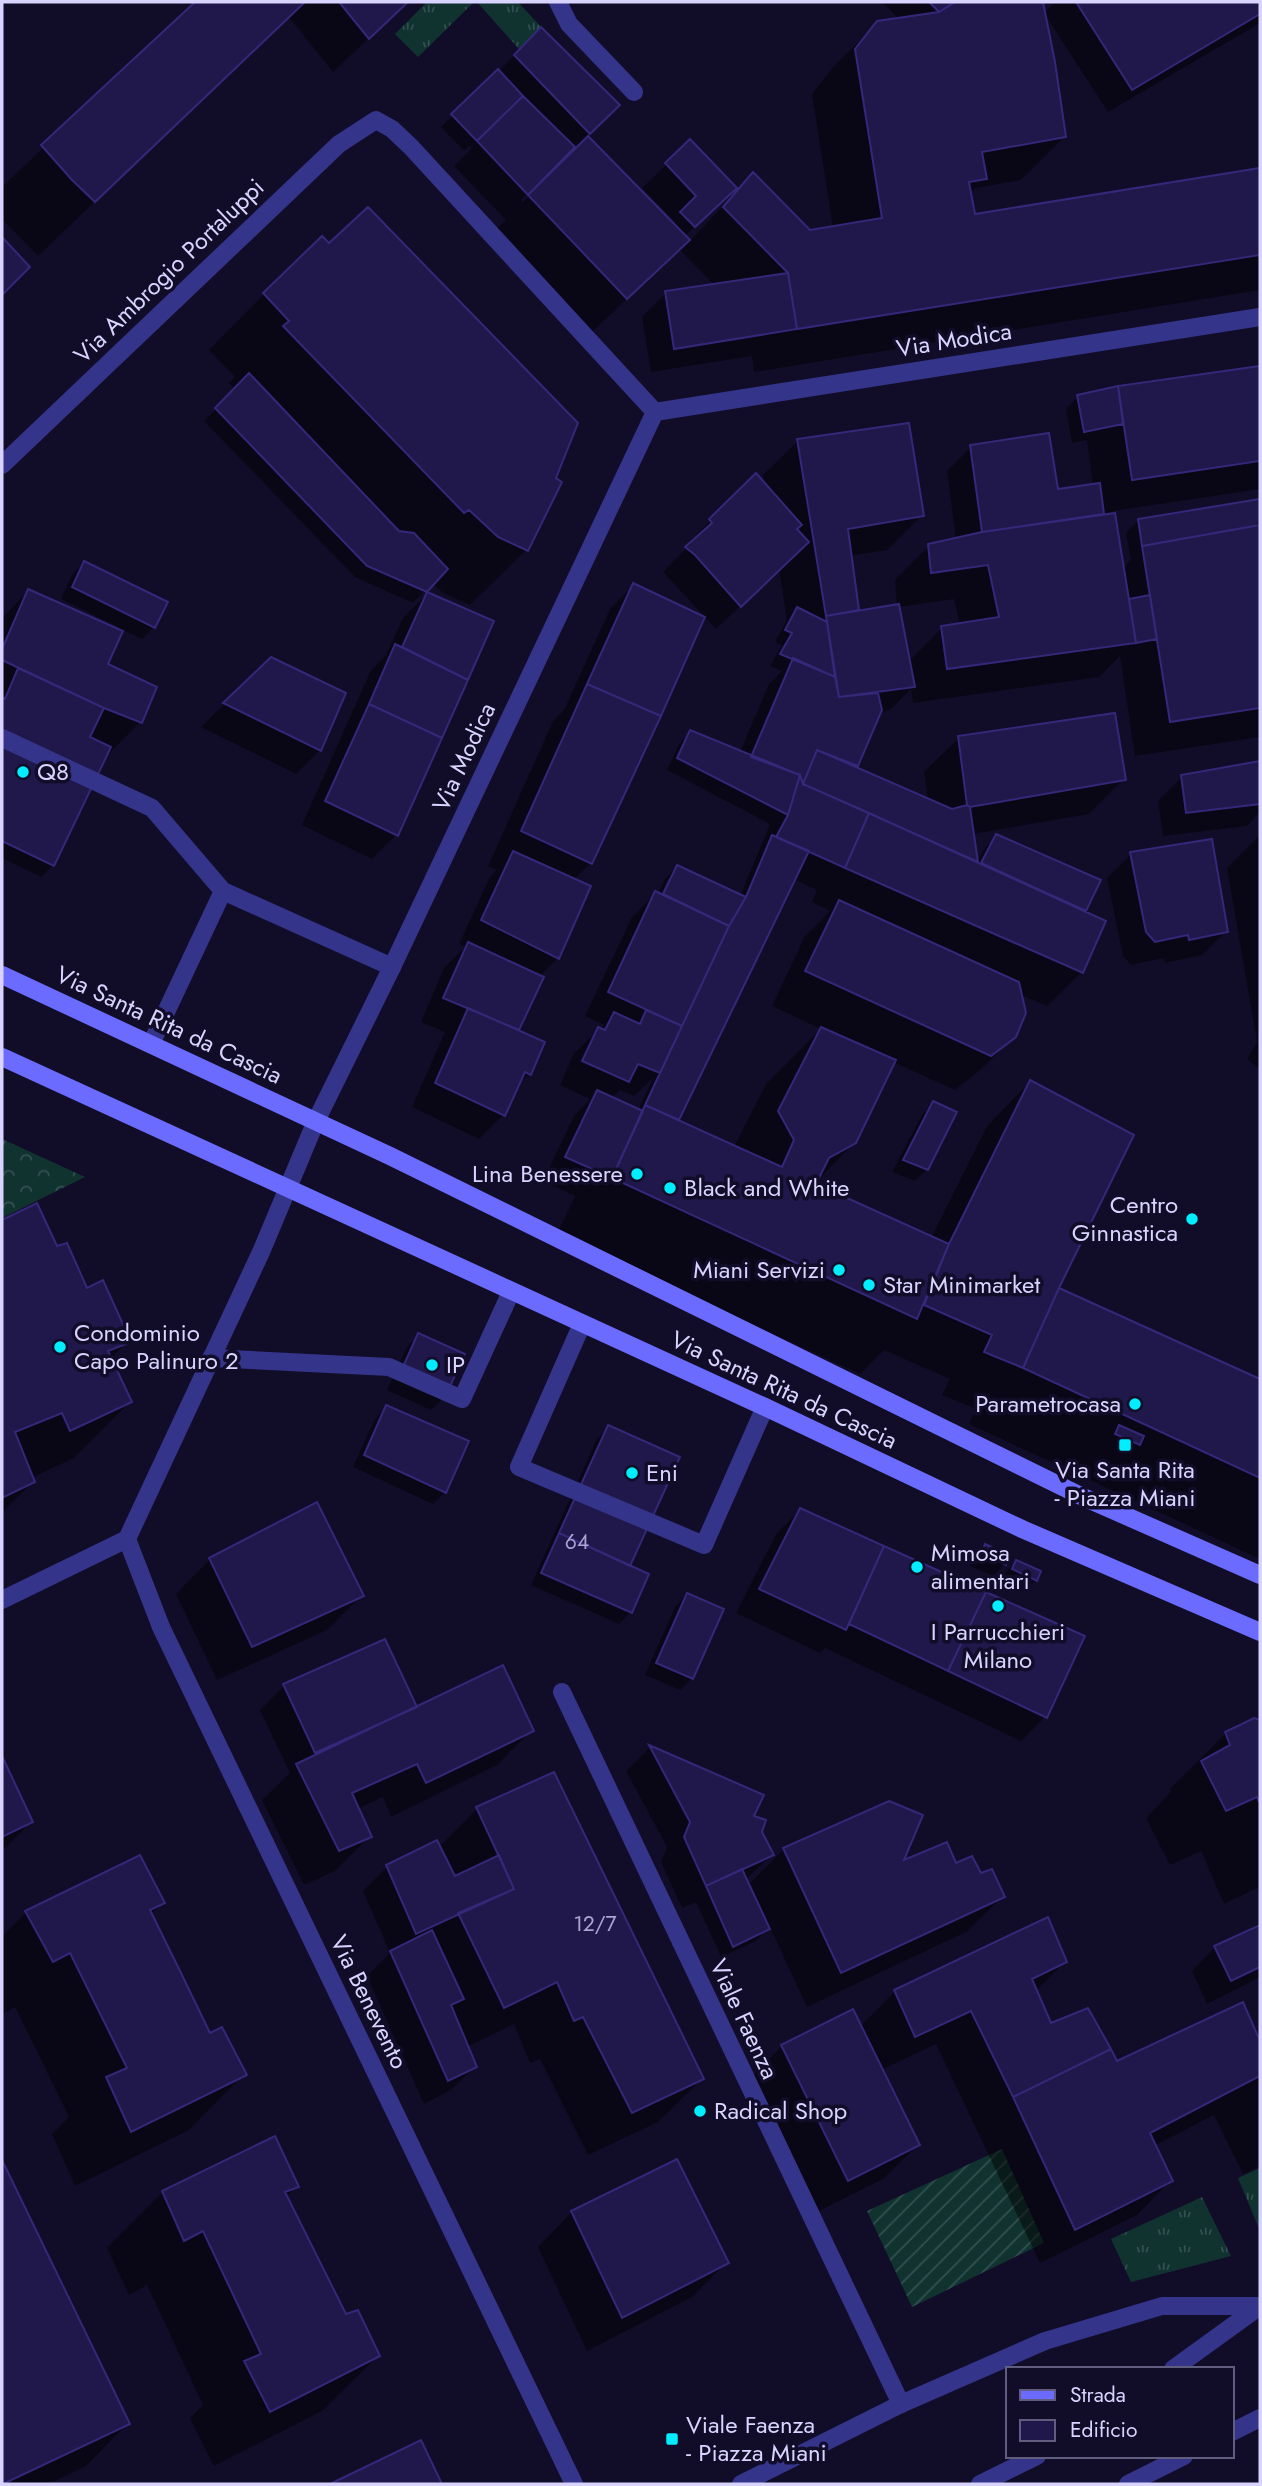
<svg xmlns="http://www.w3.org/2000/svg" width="1262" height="2486" viewBox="0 0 1262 2486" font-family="Jost,sans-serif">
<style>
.grass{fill:url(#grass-tufts)}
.park{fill:url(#park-crowns)}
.garden{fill:url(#garden-furrows)}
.shadow{fill:#0007;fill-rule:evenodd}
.building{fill:#20184b;stroke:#352779;stroke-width:2}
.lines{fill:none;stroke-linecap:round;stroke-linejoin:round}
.service{stroke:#35348b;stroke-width:18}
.minor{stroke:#35348b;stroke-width:18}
.tertiary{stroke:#35348b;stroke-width:18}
.secondary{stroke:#6b6cff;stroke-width:18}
.poi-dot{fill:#0ef;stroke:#110d28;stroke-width:2.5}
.labels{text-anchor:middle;stroke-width:7;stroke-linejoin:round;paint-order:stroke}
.number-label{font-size:21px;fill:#aaa5d2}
.street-label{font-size:24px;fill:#d8d4ff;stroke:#110d28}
.poi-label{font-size:24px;fill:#d8d4ff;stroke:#110d28;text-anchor:start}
</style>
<defs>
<pattern id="grass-tufts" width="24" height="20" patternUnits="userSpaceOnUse" patternTransform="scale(1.75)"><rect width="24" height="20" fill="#103330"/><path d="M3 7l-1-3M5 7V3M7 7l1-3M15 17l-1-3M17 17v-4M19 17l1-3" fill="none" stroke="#32504f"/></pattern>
<pattern id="park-crowns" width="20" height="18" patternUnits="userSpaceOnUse" patternTransform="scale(1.75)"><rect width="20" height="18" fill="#103330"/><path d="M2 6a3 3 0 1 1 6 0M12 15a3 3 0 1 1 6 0" fill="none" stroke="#32504f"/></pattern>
<pattern id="garden-furrows" width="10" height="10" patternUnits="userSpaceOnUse" patternTransform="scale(1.75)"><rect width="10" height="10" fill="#103330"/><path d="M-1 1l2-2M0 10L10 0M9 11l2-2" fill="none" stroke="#32504f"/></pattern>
</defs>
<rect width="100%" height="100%" fill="#110d28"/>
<!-- grass -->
<path class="grass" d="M427 2H474L418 57 395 34Z
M477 2H518L541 27 519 49Z
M1260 2168V2231L1238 2178Z
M1202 2197 1231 2256 1131 2282 1111 2239Z"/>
<!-- park -->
<path class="park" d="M2 1139 85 1177 2 1218Z"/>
<!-- garden -->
<path class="garden" d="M1002 2149 1044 2243 912 2307 867 2211Z"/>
<!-- shadow -->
<path class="shadow" d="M197 2H407L333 72 288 16 38 256 2 219V187Z
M882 2H1041L1053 63 1064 137 1021 180 976 188 969 194 974 216 1260 170V290L754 372 752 356 651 372 642 317 666 293 715 286 679 249 592 332 495 230 506 220 454 166 472 148 469 146 464 151 441 127 541 30 617 105 586 136 671 223 673 220 642 188 690 142 710 211 684 237 689 242 753 174 810 232 833 228 812 94 834 66 878 23 899 19ZM564 155 567 159 523 202 521 200Z
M1055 2H1260V23L1108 112 1044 13Z
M264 294 526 550 470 605 443 593 432 583 413 603 355 577 204 421 236 390 229 383 235 377 209 350Z
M1260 367V489L1113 511 1122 569 1131 560 1126 533 1138 521 1260 501V737L1135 756 1120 656 1099 677 913 703 911 689 890 710 880 712 855 767 928 800 924 772 959 738 1124 779 1089 814 972 834 976 864 985 848 997 836 1084 910 1082 912V972L1047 1006 1020 995 1015 1036 979 1071 955 1090 893 1062 855 1142 813 1185 931 1238 987 1126 1030 1082 1057 1290 1260 1381V1559L969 1424 976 1409 942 1395 950 1379 884 1350 860 1374 557 1234 575 1196 543 1181 574 1116 590 1099 560 1085 574 1053 604 1025 585 1016 632 917 656 893 658 894 665 879 677 867 740 896 770 824 667 770 679 744 691 732 740 752 769 684 782 671 770 666 782 645 775 642 787 620 779 570 716 629 663 572 689 546 687 544 756 476 765 487 763 475 798 441 922 515 887 550 850 556 857 609 853 614 897 606 895 580 929 546 956 540 947 471 971 447 1056 491 1093 486 1087 440 1072 443 1066 409 1078 397 1118 388ZM954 599 960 625 942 628 909 661 898 607ZM668 879H672L661 902 658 901ZM794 879 817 890 812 902 830 911 805 936 772 1006 821 1029 766 1084 734 1147 676 1121ZM653 1078 638 1111 611 1098 620 1090 634 1096Z
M84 563 154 627 142 639 121 629 105 665 140 722 103 760 53 865 41 877 2 858V618L28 591 117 630 118 627 61 599 72 575Z
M634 585 591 863 573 880 558 958 539 977 541 978 517 1031 529 1074 516 1087 503 1115 479 1139 412 1107 445 1032 421 1022 444 968 465 947 459 944 490 877 497 870 488 866 553 721 564 710 610 609Z
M427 594 492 622 396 835 372 859 302 825 371 670 386 655 403 618Z
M271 659 320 750 296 774 201 727Z
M1260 763V812L1247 826 1163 836 1158 801 1182 777Z
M1260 835V1069L1247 1059 1257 1042 1227 868Z
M1131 854 1226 931 1202 955 1165 963 1164 958 1131 965 1123 956 1107 878Z
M934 1103 927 1169 915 1181 892 1172 922 1115Z
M36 1205 56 1248 86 1290 128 1341 110 1360 130 1402 74 1458 31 1478 33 1482 2 1513V1222Z
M419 1335 443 1398 431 1410 387 1390 407 1347Z
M387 1407 445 1492 433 1504 353 1467 375 1419Z
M609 1427 631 1612 619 1624 531 1585 597 1439Z
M800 1510 1083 1637 1045 1717 1021 1741 825 1648 820 1653 736 1613 776 1534Z
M985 1546 1005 1564 993 1576 970 1566 973 1558Z
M210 1559 362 1595 327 1630 217 1680 176 1594Z
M1016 1562 1036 1580 1024 1592 1001 1581 1004 1574Z
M687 1595 692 1678 680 1690 645 1675 675 1607Z
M384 1641 416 1709 532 1730 497 1765 391 1817 383 1797 357 1809 370 1836 335 1871 304 1885 262 1800 290 1773 260 1710 284 1686Z
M1254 1720 1260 1722V1894L1257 1888 1224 1904 1201 1851 1170 1865 1146 1818 1171 1792 1170 1789 1226 1733Z
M650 1747 761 1796 752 1817 772 1855 745 1880 747 1886 784 1849 901 1863 955 1865 1003 1896 968 1931 807 2007 770 1927 756 1941 721 1957 696 1902 682 1908 661 1862 667 1847 626 1771Z
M2 1760 31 1822 2 1851Z
M477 1809 702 2079 658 2122 588 2155 540 2059 530 2063 514 2024 467 2047 475 2066 451 2090 424 2104 367 1976 390 1953 363 1891 387 1867 437 1843 439 1847Z
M162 1903 150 1915 210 2036 244 2074 189 2130 75 2186 52 2134 69 2117 15 2007 2 2014V1937L26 1912Z
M1260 1927V1977L1207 2004 1192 1971 1215 1947Z
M1065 1962 1036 1991 1050 2026 1116 2063 1242 2004 1260 2046V2166L1243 2174 1214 2115 1154 2146 1171 2180 1137 2215 1040 2263 936 2044 881 2070 918 2145 883 2179 813 2214 748 2081 782 2046 860 2027 895 1991Z
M2 2164 128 2423 85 2467 48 2484H2Z
M297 2186 286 2197 345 2317 378 2356 322 2411 214 2466 190 2418 203 2405 147 2285 129 2295 107 2248 163 2192Z
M572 2212 727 2262 692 2297 587 2351 538 2247Z
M420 2443 440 2484H334Z"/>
<!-- building -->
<path class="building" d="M195 2H305L95 202 72 180 41 145Z
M339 2H408L369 39Z
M929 2H955L939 12Z
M955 2H1043L1055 62 1066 137 982 152 987 179 969 182 975 214 1260 168V255L797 329 788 273 723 207 753 172 810 230 882 218 855 49 877 21 939 12Z
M1076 2H1260V14L1132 90Z
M541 27 620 105 590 134 514 55Z
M498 69 523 96 477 141 451 114Z
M523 96 575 147 528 195 477 141Z
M588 136 690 240 627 299 528 195Z
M690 139 737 188 695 227 680 212 696 196 665 163Z
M368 207 578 423 556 478 562 482 528 551 498 537 469 510 464 513 283 326 289 321 263 293 322 236 329 243Z
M2 237 30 267 2 295Z
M788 273 797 329 674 349 665 291Z
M1260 366V461L1132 480 1118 386Z
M249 373 399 531 414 533 448 569 427 592 367 566 215 408Z
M1118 386 1123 424 1084 432 1077 395Z
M909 423 924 516 848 529 859 610 826 616 797 439Z
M1049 433 1058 489 1100 483 1104 514 982 532 970 445Z
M756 473 802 525 797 529 809 542 741 607 695 555 685 547 712 523 709 519Z
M1260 499V525L1142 546 1138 519Z
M1115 513 1136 643 947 669 941 626 999 617 988 565 931 573 928 544 982 532Z
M1260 525V708L1170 722 1142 546Z
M84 561 168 602 155 628 72 587Z
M633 583 705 617 661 716 587 684Z
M28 589 123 631 108 664 157 687 142 723 104 708 2 660V649Z
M427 592 494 621 468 680 402 647Z
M1150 595 1157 639 1136 643 1129 599Z
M899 604 915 687 839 697 826 616Z
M797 607 827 622 835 677 780 654 792 633 785 630Z
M395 644 468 680 442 738 369 704Z
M271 657 346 693 321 751 223 703Z
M793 658 835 677 839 697 878 693 882 710 858 766 817 750 803 784 800 775 751 757Z
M18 668 104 708 90 737 111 747 54 866 2 841V697L5 699Z
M587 684 661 716 592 864 521 831Z
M369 704 442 738 398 836 325 801Z
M1115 713 1126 780 970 807 967 805 958 736Z
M690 730 800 775 788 815 677 758Z
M817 750 952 809 967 805 970 807 978 862 803 784Z
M1260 761V804L1186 813 1181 775Z
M800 775 803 784 869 813 845 868 776 837 788 815Z
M869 813 1106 921 1083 973 845 868Z
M996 834 1101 880 1086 911 981 863Z
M772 835 809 851 679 1120 645 1105 729 926 746 897Z
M1212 839 1228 932 1189 940 1188 935 1155 942 1146 932 1130 852Z
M513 851 591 886 559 959 481 920Z
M677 865 746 897 729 926 663 894Z
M655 891 729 926 682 1026 608 992Z
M839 900 1019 982 1026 1013 1016 1037 991 1056 805 971Z
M468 942 544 977 519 1030 443 998Z
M468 1008 545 1042 531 1075 525 1072 505 1116 435 1083Z
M646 1010 682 1026 660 1073 638 1064 629 1082 582 1061 598 1027 605 1030 614 1012 640 1024Z
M821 1027 896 1060 856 1143 829 1158 816 1184 949 1244 917 1319 612 1178 645 1105 782 1167 794 1140 778 1111Z
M1030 1080 1134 1135 1059 1288 1023 1368 984 1352 992 1335 924 1305 949 1244Z
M597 1090 643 1111 612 1178 565 1157Z
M933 1101 957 1112 928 1170 903 1160Z
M37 1203 57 1246 67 1243 87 1288 103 1280 131 1342 108 1351 132 1402 70 1431 62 1413 15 1432 35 1482 2 1498V1220Z
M1059 1288 1260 1379V1478L1023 1368Z
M418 1333 465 1354 444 1399 398 1378Z
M386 1405 469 1441 446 1493 364 1455Z
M608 1425 680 1457 630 1566 559 1533Z
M1119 1425 1144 1436 1140 1445 1115 1434Z
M317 1502 364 1596 252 1647 209 1558Z
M800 1508 884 1546 846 1630 759 1589Z
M559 1533 649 1574 632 1613 541 1573Z
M985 1544 1010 1556 1006 1565 981 1554Z
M884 1546 986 1592 948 1671 849 1624Z
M1016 1560 1041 1571 1037 1581 1012 1569Z
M986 1592 1085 1636 1047 1718 948 1671Z
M687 1593 724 1609 693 1679 656 1663Z
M385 1639 417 1707 315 1753 283 1684Z
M503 1665 534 1731 426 1783 417 1764 352 1793 372 1837 339 1851 296 1764Z
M1254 1718 1260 1720V1804L1257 1797 1226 1811 1201 1761 1230 1745 1225 1732Z
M649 1745 764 1795 754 1816 766 1820 762 1832 774 1855 706 1886 684 1837 690 1822Z
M2 1756 33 1822 2 1837Z
M554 1772 704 2079 632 2113 583 2017 574 2021 557 1982 504 2008 458 1913 514 1889 476 1807Z
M889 1801 923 1815 904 1860 947 1842 956 1863 972 1856 981 1873 992 1869 1005 1897 841 1973 783 1848Z
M437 1840 455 1876 499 1855 514 1889 416 1934 386 1865Z
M140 1855 165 1903 150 1910 180 1971 210 2033 222 2027 247 2075 131 2132 106 2077 127 2068 70 1953 53 1962 25 1911Z
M742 1869 770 1929 733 1947 706 1886Z
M1048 1917 1067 1962 1032 1979 1051 2023 1088 2008 1111 2049 1013 2097 971 2011 915 2037 894 1990Z
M1260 1925V1967L1231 1981 1214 1946Z
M432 1930 464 1999 451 2005 477 2067 448 2081 390 1951Z
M1243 2002 1260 2041V2076L1150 2133 1173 2181 1075 2230 1013 2097 1111 2049 1117 2061Z
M853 2009 920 2145 848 2181 781 2045Z
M275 2136 299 2187 285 2192 346 2314 358 2310 380 2356 270 2412 244 2361 261 2354 203 2231 184 2241 162 2191Z
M677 2159 729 2263 622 2318 571 2211Z
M2 2160 130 2424 3 2484H2Z
M421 2440 442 2484H330Z"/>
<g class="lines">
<!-- service -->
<path class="service" d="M558 2 569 24 634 92
M2 738 152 808 223 891 151 1044
M223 891 392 967
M582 1324 519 1467 704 1545 765 1407
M211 1358 389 1367 462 1399 511 1292
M562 1692 901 2404"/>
<!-- minor -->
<path class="minor" d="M655 412 1260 317
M2 465 339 144 376 120 392 129 411 147 655 412
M127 1539 161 1627 574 2484
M2 1600 127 1539 261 1252 316 1121 392 967 655 412
M741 2484 901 2404 1045 2341 1162 2306H1259"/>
<!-- tertiary -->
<path class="tertiary" d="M1173 2369 1260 2306
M1232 2432 1260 2418
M980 2484 1037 2456
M1128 2484 1184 2456"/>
<!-- secondary -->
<path class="secondary" d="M2 975 390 1156 1083 1497 1260 1575
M2 1057 765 1407 1022 1529 1260 1632"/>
</g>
<!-- markers -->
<g class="poi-dot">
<circle cx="23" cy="772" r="7"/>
<circle cx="637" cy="1174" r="7"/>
<circle cx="670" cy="1188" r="7"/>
<circle cx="1192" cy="1219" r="7"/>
<circle cx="839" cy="1270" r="7"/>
<circle cx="869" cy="1285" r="7"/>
<circle cx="60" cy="1347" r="7"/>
<circle cx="432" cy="1365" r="7"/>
<circle cx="1135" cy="1404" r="7"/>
<rect x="1118" y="1438" width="14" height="14" rx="3.5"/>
<circle cx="632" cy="1473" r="7"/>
<circle cx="917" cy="1567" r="7"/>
<circle cx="998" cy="1606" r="7"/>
<circle cx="700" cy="2111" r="7"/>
<rect x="665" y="2432" width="14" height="14" rx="3.5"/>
</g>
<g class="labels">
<!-- number labels -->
<g class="number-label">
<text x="577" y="1549">64</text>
<text x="595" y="1931">12/7</text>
</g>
<!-- street labels -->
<g class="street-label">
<text transform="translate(169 271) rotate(-44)" y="8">Via Ambrogio Portaluppi</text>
<text transform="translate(954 340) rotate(-9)" y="8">Via Modica</text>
<text transform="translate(464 757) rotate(-65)" y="8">Via Modica</text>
<text transform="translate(169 1025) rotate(25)" y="8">Via Santa Rita da Cascia</text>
<text transform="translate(784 1390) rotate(25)" y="8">Via Santa Rita da Cascia</text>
<text transform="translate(369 2002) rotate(64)" y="8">Via Benevento</text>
<text transform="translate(744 2019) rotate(65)" y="8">Viale Faenza</text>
</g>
<!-- poi labels -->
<g class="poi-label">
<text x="37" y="780">Q8</text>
<text x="623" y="1182" text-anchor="end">Lina Benessere</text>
<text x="684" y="1196">Black and White</text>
<text x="1178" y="1213" text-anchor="end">Centro<tspan x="1178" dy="28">Ginnastica</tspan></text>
<text x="825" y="1278" text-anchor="end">Miani Servizi</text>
<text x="883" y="1293">Star Minimarket</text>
<text x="74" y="1341">Condominio<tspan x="74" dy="28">Capo Palinuro 2</tspan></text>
<text x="446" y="1373">IP</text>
<text x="1121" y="1412" text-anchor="end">Parametrocasa</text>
<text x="1125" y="1478" text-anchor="middle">Via Santa Rita<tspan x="1125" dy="28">- Piazza Miani</tspan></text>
<text x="646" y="1481">Eni</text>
<text x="931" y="1561">Mimosa<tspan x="931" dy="28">alimentari</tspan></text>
<text x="998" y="1640" text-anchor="middle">I Parrucchieri<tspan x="998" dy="28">Milano</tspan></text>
<text x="714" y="2119">Radical Shop</text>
<text x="686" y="2433">Viale Faenza<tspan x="686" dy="28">- Piazza Miani</tspan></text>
</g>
</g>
<!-- border -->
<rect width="1262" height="2486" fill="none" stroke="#d8d4ff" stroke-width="7"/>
<!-- legend -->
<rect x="1006" y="2367" width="228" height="91" fill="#110d28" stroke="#615d7e" stroke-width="2"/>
<rect x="1020" y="2390" width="35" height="10" fill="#6b6cff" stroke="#615d7e" stroke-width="2"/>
<text x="1070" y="2402" font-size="21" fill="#d8d4ff">Strada</text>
<rect x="1020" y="2420" width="35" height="21" fill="#20184b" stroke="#615d7e" stroke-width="2"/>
<text x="1070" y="2437" font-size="21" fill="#d8d4ff">Edificio</text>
</svg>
